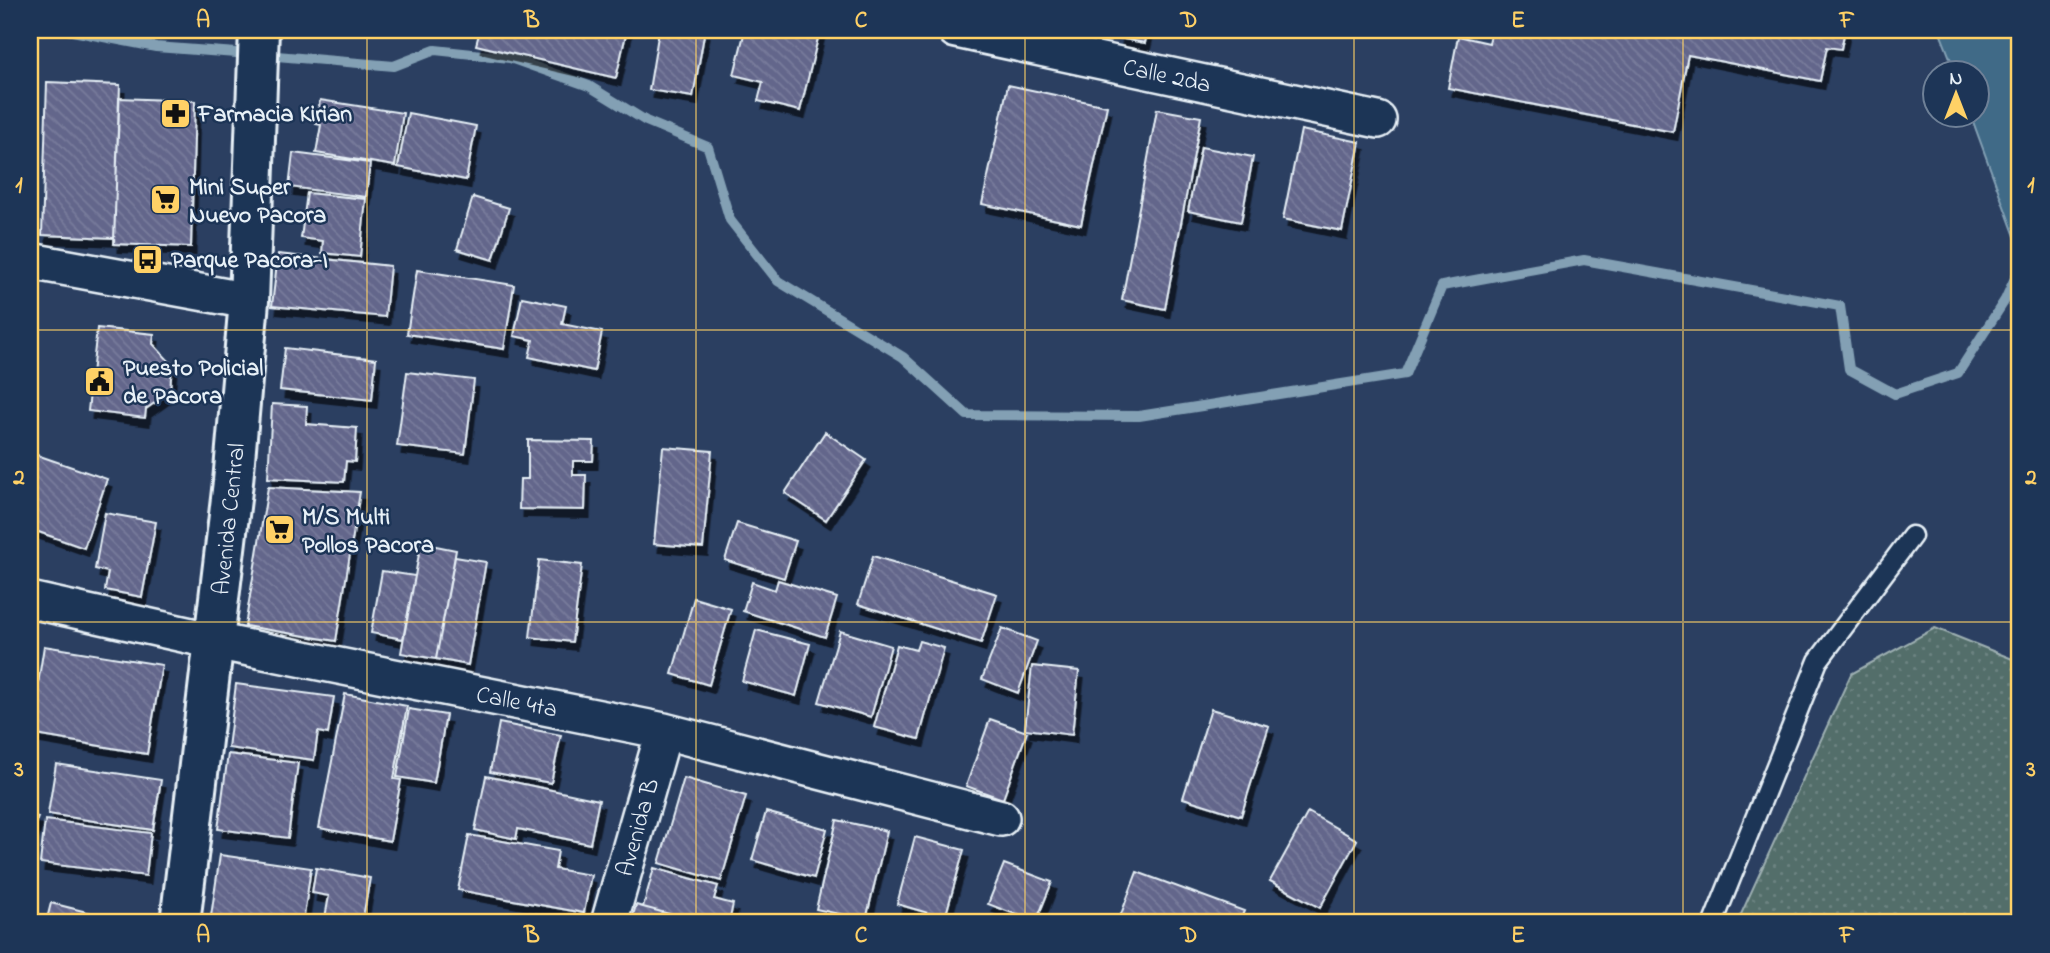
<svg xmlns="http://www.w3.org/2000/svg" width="2050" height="953" viewBox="0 0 2050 953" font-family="'Indie Flower',sans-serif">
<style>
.grass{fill:url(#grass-dots);stroke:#9eb0b2;stroke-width:2}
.water{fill:#406a87;stroke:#83a0b4;stroke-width:2}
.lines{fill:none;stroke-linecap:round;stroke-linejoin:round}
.stream{stroke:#83a0b4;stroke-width:10}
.building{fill:url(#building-back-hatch);stroke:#e8f1f8;stroke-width:2;filter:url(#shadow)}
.service-casing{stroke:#e8f1f8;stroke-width:23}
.minor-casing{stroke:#e8f1f8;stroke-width:40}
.tertiary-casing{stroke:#e8f1f8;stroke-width:44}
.service{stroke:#1d3557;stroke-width:18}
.minor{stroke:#1d3557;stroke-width:35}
.tertiary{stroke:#1d3557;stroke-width:38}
.grid{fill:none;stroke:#ffd166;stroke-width:2;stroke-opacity:0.55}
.labels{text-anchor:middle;stroke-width:5;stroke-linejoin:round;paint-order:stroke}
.street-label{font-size:24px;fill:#e8f1f8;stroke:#1d3557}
.poi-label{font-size:24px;font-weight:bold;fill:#e8f1f8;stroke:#1d3557;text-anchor:start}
.neatline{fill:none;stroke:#ffd166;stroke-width:2.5}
.grid-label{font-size:23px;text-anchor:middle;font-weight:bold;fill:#ffd166}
</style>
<defs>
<pattern id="grass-dots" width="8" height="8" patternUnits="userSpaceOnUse" patternTransform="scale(1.75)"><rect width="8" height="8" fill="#536e6b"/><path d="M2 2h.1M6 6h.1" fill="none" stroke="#6c8381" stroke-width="1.8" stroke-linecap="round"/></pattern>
<pattern id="building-back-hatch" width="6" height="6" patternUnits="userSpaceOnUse" patternTransform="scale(1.75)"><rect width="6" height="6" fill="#63668b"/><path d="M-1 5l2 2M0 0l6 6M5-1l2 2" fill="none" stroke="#797c9c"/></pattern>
<filter id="shadow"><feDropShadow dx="4.5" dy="8" stdDeviation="0" flood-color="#0009"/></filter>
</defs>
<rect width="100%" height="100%" fill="#2b3f61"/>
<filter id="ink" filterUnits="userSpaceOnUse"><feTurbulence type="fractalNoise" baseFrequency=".0143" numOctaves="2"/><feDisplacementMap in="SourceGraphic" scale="14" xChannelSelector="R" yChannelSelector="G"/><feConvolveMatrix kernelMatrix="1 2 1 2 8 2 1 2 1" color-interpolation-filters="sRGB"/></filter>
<g filter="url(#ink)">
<!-- grass -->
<path class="grass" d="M1935 628 2020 662V923H1737L1851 674Z"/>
<!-- water -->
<path class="water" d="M1939 30H2020V250L1971 116H1976V74L1956 73Z"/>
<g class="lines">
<!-- stream -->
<path class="stream" d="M67 30 156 47 250 54
M265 55 394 66 435 50 510 58 589 86 646 121 708 147 730 220 778 281 903 357 967 415 1139 416 1405 374 1442 286 1584 260 1840 306 1849 369 1895 394 1958 373 2005 300 2020 267"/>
</g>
<!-- building -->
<path class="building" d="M480 30H627L616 78 476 45Z
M659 30H705L693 97 649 90Z
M745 30H820L800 111 758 101 763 82 734 75Z
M1119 30H1148L1145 43 1118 38Z
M1492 30H1668L1691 35 1692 30H1845L1841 49 1827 47 1820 81 1688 55 1673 132 1448 88 1458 36 1489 43Z
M47 82 120 85 114 238 42 235Z
M1008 85 1107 106 1081 225 982 204Z
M119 98 195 101 191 247 114 244Z
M320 100 403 113 395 166 316 153 321 125 316 124Z
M1157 109 1201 117 1165 309 1122 300Z
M408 113 476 126 466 180 398 167Z
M1301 130 1360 142 1342 231 1283 219Z
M1201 147 1253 157 1241 222 1188 211Z
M293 153 370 163 366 197 289 187Z
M307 193 366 199 360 257 322 253 323 241 301 238Z
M473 197 509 208 493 260 457 249Z
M278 254 390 266 385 317 272 306Z
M417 270 514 285 504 349 407 334Z
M522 297 566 306 562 324 602 332 594 371 529 357 533 340 514 336Z
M97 328 154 334 153 344 172 364 170 392 146 409 145 418 88 411Z
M285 348 376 359 372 400 280 390Z
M407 372 474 380 465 454 397 446Z
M272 404 307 406 306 424 357 428 355 462 346 461 344 482 268 478Z
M825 432 866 460 826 520 785 493Z
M528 440 594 441 593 461H573V475H586L585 510 519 509 520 479H528Z
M663 447 712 451 703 548 654 544Z
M34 454 107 479 84 548 30 529V465Z
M268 487 360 492 336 641 245 626Z
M105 513 156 522 142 597 105 590 108 572 95 569Z
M737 523 796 541 784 578 725 560Z
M421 543 456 550 436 659 401 653Z
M873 556 997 594 981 643 858 604Z
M455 557 486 562 468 665 436 659Z
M539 560 582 565 572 642 530 637Z
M382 571 415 576 403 639 371 633Z
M778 580 837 598 825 637 743 611 752 582 775 590Z
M694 598 731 609 709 685 672 674Z
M1002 628 1037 641 1018 693 982 679Z
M756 630 810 644 796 696 742 681Z
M840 631 891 646 871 717 819 702Z
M919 641 944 648 919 739 874 727 897 645 916 650Z
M44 646 162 665 147 754 30 734Z
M1032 666 1079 671 1072 735 1025 729Z
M236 684 334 697 328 734 318 732 314 760 228 748Z
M345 694 407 706 394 779 401 780 390 841 319 828Z
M409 709 446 715 434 783 397 777Z
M1211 709 1269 726 1241 816 1183 798Z
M990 719 1027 732 1003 799 966 786Z
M499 723 561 735 551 783 490 772Z
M228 754 298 763 288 838 218 829Z
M56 764 161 780 153 830 48 814Z
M486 776 599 800 590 844 518 829 516 839 475 830Z
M684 778 746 796 721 881 659 863Z
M766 812 827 829 814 878 752 860Z
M1308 812 1357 840 1320 908 1270 881Z
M30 815 38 817 30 842Z
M45 820 151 833 146 876 40 863Z
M837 820 887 831 866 920 816 909Z
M469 835 558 851 555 869 591 875 584 913 458 890Z
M915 837 964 850 945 918 897 904Z
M220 855 311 868 303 923H210Z
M1004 864 1052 882 1036 922 988 904Z
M316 868 370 878 362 923H324L329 896 312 893Z
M654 868 718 886 714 899 733 904 729 923H703L643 907Z
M1137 872 1244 911 1239 923H1137L1120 917Z
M51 903 131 923H46Z
M636 905 643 907 703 923H631Z"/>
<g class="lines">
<defs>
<path id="service" d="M1713 923 1818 661 1912 536"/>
<path id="minor" d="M956 30 1378 120
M30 261 249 301
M30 600 214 641 664 731 1001 818
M609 923 664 731"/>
<path id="tertiary" d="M180 923 233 482 249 301 259 30"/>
</defs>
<!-- service casing -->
<use href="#service" class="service-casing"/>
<!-- minor casing -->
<use href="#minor" class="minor-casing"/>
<!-- tertiary casing -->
<use href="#tertiary" class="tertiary-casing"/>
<!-- service -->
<use href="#service" class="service"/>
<!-- minor -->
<use href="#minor" class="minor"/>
<!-- tertiary -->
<use href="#tertiary" class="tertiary"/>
</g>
</g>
<!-- grid -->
<path class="grid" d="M367 30V923M696 30V923M1025 30V923M1354 30V923M1683 30V923M30 330H2020M30 622H2020"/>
<!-- icons -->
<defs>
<symbol id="pharmacy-square" viewBox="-11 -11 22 22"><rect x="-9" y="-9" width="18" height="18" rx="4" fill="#ffd166" stroke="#1d3557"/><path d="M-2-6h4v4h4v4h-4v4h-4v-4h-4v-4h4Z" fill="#111"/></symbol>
<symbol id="supermarket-square" viewBox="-11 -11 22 22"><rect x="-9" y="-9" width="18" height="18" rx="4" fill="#ffd166" stroke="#1d3557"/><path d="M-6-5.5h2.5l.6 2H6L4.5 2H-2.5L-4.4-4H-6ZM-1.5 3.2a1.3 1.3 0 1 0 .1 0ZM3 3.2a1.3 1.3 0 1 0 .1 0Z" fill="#111"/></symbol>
<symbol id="bus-square" viewBox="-11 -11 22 22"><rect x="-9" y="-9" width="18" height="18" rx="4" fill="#ffd166" stroke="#1d3557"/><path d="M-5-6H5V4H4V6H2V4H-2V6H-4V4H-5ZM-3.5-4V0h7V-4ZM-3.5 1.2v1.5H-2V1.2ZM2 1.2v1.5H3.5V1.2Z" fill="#111"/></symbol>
<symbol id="civic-square" viewBox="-11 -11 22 22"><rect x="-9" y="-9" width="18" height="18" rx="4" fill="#ffd166" stroke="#1d3557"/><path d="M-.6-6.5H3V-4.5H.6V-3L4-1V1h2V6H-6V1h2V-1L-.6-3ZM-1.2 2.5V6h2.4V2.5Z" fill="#111"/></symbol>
</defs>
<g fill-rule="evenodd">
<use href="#pharmacy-square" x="158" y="96" width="35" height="35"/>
<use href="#supermarket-square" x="148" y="182" width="35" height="35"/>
<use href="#bus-square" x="130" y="242" width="35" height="35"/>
<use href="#civic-square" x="82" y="364" width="35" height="35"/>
<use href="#supermarket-square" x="262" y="512" width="35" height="35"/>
</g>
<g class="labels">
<!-- street labels -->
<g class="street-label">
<text transform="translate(1167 75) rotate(12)" y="8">Calle 2da</text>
<text transform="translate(228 519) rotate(-84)" y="8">Avenida Central</text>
<text transform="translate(517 701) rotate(11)" y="8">Calle 4ta</text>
<text transform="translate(637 827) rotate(-74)" y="8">Avenida B</text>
</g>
<!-- poi labels -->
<g class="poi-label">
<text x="198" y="121">Farmacia Kirian</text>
<text x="189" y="194">Mini Super<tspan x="189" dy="28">Nuevo Pacora</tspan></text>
<text x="171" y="267">Parque Pacora-I</text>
<text x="123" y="375">Puesto Policial<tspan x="123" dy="28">de Pacora</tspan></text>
<text x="302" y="524">M/S Multi<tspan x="302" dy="28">Pollos Pacora</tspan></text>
</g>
</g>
<!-- margin -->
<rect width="2050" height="953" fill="none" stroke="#1d3557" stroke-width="77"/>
<!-- north arrow -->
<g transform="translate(1956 94)"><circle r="33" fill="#1d3557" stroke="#6e8097" stroke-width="2"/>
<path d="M0-5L12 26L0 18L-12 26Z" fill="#ffd166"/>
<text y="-10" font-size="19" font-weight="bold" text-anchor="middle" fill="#e8f1f8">N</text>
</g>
<rect x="38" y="38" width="1973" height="876" class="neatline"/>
<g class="grid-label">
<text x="203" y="27">A</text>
<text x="532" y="27">B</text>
<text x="861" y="27">C</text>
<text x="1189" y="27">D</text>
<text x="1518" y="27">E</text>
<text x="1847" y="27">F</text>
<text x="19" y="192">1</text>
<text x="2031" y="192">1</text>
<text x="19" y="484">2</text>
<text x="2031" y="484">2</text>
<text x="19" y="776">3</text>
<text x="2031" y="776">3</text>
<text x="203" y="942">A</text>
<text x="532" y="942">B</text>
<text x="861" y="942">C</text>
<text x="1189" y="942">D</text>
<text x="1518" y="942">E</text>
<text x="1847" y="942">F</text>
</g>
</svg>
